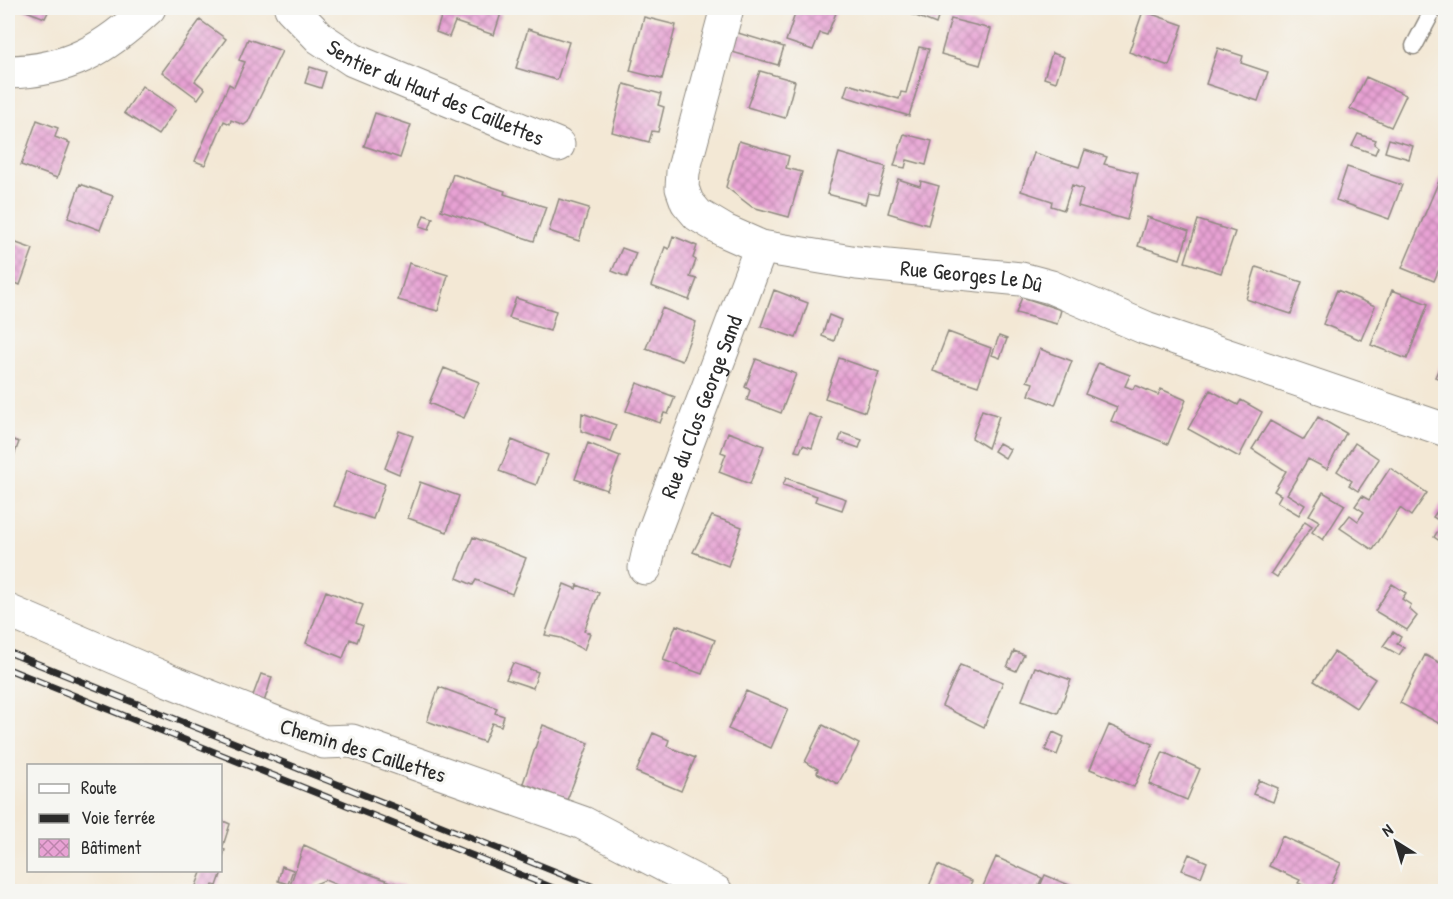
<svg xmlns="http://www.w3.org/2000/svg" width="1453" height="899" viewBox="0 0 1453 899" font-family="'Patrick Hand',sans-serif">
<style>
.building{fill:url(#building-cross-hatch)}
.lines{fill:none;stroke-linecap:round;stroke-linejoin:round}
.service-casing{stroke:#8f8a80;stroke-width:19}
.minor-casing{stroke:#8f8a80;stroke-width:35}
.service{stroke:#fff;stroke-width:16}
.minor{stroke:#fff;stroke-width:33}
.rail-casing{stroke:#2b2b2b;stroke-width:7}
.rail{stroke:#f6f6f2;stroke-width:4.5;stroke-dasharray:14;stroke-linecap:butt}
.labels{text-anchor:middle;stroke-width:6;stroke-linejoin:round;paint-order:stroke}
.street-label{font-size:22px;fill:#2b2b2b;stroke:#f6f6f2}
</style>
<defs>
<pattern id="building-cross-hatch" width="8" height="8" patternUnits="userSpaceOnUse" patternTransform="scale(1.5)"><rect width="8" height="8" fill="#e8a2d4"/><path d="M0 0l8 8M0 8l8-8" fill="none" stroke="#bc84ac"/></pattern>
</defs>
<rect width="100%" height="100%" fill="#f6f6f2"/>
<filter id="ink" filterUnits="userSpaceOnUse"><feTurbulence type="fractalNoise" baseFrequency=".0167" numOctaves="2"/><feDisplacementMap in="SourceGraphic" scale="12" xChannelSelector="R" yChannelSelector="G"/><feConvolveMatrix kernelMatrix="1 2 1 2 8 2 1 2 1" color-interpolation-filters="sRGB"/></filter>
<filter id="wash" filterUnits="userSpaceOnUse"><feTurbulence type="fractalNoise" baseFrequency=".008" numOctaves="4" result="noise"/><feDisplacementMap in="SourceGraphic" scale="24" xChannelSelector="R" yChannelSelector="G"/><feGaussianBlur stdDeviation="1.35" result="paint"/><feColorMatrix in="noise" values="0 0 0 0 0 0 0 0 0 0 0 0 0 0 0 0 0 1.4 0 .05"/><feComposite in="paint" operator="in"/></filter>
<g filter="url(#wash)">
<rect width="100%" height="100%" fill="#f3e8d5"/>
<g id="blocks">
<!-- building -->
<path class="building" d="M18 8H50L45 18Z
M444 8H494L502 10 494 35 455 22 449 37 436 32Z
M797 8H838L827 35 820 33 813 50 786 41Z
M913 8H941L936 24 911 14Z
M1143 11 1183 25 1169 66 1129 52Z
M644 17 676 25 662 79 630 71Z
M951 19 991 29 980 65 941 54Z
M200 20 226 39 195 81 205 89 198 99 162 72Z
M528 29 569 42 557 80 516 68Z
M738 33 784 47 778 65 732 52Z
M248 39 282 51 248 122 244 125 231 120 230 124 224 121 205 165 195 161 229 84 234 87 245 62 239 60Z
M919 47 929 49 909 116 844 96 848 84 899 99 901 92 906 93Z
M1218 48 1243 56 1241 63 1268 72 1258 101 1206 84Z
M1052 53 1064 57 1056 82 1044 78Z
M310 67 326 72 321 88 305 83Z
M760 71 795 81 785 118 747 107Z
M1366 77 1406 95 1391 127 1350 109Z
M624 84 661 94 658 105 664 107 658 132 652 131 649 142 612 132Z
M142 86 176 109 158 135 124 113Z
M375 113 411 125 400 158 364 146Z
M37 120 58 128 55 137 70 143 57 178 21 165Z
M904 134 932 141 926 165 907 160 905 168 894 166Z
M1358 134 1376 140 1374 144 1378 147 1375 154 1352 146Z
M1389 139 1413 146 1409 159 1385 152Z
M739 141 789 156 786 168 802 172 789 217 752 207 726 187Z
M1085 150 1107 157 1104 164 1138 173 1127 220 1078 206 1083 189 1072 185 1064 210 1051 206 1052 201 1021 191 1034 153 1079 167Z
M839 153 886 167 878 195 868 193 865 204 827 194Z
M1347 167 1402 185 1389 219 1336 200Z
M453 174 505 191 504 194 546 207 534 241 441 210Z
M1441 176 1446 178V253L1434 281 1402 268Z
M898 179 920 186 921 181 939 186 928 225 888 213Z
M80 184 113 196 100 230 68 218Z
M559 199 589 208 579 241 549 231Z
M424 215 433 218 429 229 420 226Z
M1147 217 1189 231 1180 259 1138 246Z
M1198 220 1235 232 1221 273 1185 262Z
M673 236 697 246 693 258 696 260 690 277 697 279 689 300 651 286 665 247 669 249Z
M8 240 33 249 20 285 8 280Z
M622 248 636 253 627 277 612 271Z
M409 263 448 275 438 311 398 300Z
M1256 267 1302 282 1291 314 1246 299Z
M774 290 808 303 796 338 761 326Z
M1337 290 1375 306 1361 340 1323 324Z
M1392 290 1428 304 1407 359 1371 345Z
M1022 297 1061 310 1057 324 1016 313Z
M516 298 556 311 550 331 509 318Z
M662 308 696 322 682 361 646 348Z
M829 315 841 320 834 341 822 336Z
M948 332 991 348 978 386 933 371Z
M999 336 1007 339 1000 358 992 355Z
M1040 349 1072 361 1055 405 1029 395 1033 383 1027 381Z
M1446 353V381L1435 377Z
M839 358 879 372 865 412 825 398Z
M756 359 796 374 781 413 747 400 750 390 745 387Z
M1098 363 1130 375 1125 386 1133 389 1135 385 1158 395 1161 389 1186 400 1168 444 1111 421 1117 407 1085 394Z
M444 368 479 382 464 418 429 403Z
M637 383 675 397 668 414 664 413 660 423 626 411Z
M1210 390 1238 405 1241 400 1262 412 1239 457 1188 429Z
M982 410 999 416 988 448 972 438Z
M582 413 616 425 610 441 581 431Z
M808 414 822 419 812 448 803 445 800 452 795 451Z
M1318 417 1346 433 1327 469 1308 459 1287 494 1305 505 1299 515 1277 502 1281 495 1274 491 1286 471 1252 449 1270 421 1304 440Z
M399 431 413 436 399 474 385 468Z
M728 432 764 446 750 484 719 472 726 454 721 452Z
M842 433 862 440 859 448 839 441Z
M8 438 19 442 8 472Z
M512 440 548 455 536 485 499 471Z
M588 443 620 456 607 490 575 479Z
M999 443 1010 449 1005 458 994 451Z
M1355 443 1379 459 1358 491 1349 485 1352 481 1337 471Z
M1390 468 1427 493 1411 516 1400 508 1373 550 1340 528 1350 515 1358 521 1364 512 1355 506 1362 496 1369 500Z
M347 470 385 484 373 519 334 506Z
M786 478 846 499 842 510 815 501 817 496 783 485Z
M420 482 459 496 447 532 408 518Z
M1323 492 1345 505 1323 540 1312 532 1319 521 1309 515Z
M1446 498V545L1434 537 1443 523 1433 517Z
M712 516 742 527 728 566 693 552Z
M1305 521 1312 526 1277 577 1271 573Z
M473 537 526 558 512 594 476 580 473 585 457 578Z
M564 584 576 589 577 585 599 593 584 631 590 633 584 650 561 638 545 635Z
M1392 584 1406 593 1402 599 1411 605 1409 609 1417 616 1407 630 1375 611Z
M326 591 363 605 356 623 363 626 357 642 350 639 343 658 306 643Z
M676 625 715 640 702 674 663 660Z
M1393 632 1401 637 1397 644 1404 648 1399 655 1383 646Z
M1014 651 1024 655 1016 671 1007 667Z
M1334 652 1375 679 1356 708 1314 681Z
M1425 655 1446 666V727L1400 703Z
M513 663 538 672 533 688 506 679Z
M960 665 1003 682 984 727 942 706Z
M1035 667 1071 680 1058 713 1022 700Z
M261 674 272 677 264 702 252 698Z
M439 687 497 708 495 713 504 716 501 726 492 723 484 742 427 721Z
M746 691 788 709 771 748 728 729Z
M543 725 589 743 567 800 523 783Z
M823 725 859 744 838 784 817 773 818 769 805 762Z
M1109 725 1153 744 1134 787 1090 769Z
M1053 732 1064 737 1057 755 1045 750Z
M653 733 669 740 667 746 695 758 681 791 636 772Z
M1163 752 1200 769 1187 800 1149 784Z
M1259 780 1278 788 1273 802 1253 794Z
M221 820 230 824 222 849 225 850 221 862Z
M1282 836 1341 863 1328 891H1316L1298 883 1300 880 1269 866Z
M304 845 361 871 416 891H351L325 880 315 884 312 891H288Z
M1189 854 1207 862 1201 877 1182 870Z
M996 857 1042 878 1036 891H981Z
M938 865 972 881 967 891H927Z
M282 866 293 870 288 884 278 881Z
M220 868 223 869 217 886 213 885 210 891H194L202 870H220Z
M1045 875 1083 891H1038Z"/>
</g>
</g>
<g filter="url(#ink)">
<use href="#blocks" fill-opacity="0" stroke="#8f8a80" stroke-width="1.5"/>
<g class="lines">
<defs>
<path id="service" d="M1414 46 1434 8"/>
<g id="minor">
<path id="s1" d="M291 8 320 38 353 60 558 145"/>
<path id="s2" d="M727 8 683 172 682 188 687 202 698 215 725 231 761 247 857 263 1021 279 1051 287 1146 328 1446 430"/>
<path d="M8 72C69 71 105 49 149 8"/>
<path id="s3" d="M645 568 652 537 761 247"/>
<path d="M8 611 168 680 324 742 352 741 583 823 716 892"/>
</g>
</defs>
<!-- service casing -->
<use href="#service" class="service-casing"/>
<!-- minor casing -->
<use href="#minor" class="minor-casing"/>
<!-- service -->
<use href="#service" class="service"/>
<!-- minor -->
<use href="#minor" class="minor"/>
<defs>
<path id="rail" d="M8 652 606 892
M8 669 563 892"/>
</defs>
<!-- rail casing -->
<use href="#rail" class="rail-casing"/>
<!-- rail -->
<use href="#rail" class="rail"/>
</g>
</g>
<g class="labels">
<!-- street labels -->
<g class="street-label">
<text dy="8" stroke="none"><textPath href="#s1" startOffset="170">Sentier du Haut des Caillettes</textPath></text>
<text dy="8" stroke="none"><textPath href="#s2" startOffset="501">Rue Georges Le Dû</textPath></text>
<text dy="8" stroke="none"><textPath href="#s3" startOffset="171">Rue du Clos George Sand</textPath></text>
<text transform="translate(363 750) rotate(17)" y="8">Chemin des Caillettes</text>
</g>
</g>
<!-- margin -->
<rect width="1453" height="899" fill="none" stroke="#f6f6f2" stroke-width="30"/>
<!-- legend -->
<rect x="27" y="764" width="195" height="108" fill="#f6f6f2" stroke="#a5a5a2" stroke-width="1.5"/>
<rect x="39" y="784" width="30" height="9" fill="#ffffff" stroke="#a5a5a2" stroke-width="1.5"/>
<text x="81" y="794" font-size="18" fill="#2b2b2b">Route</text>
<rect x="39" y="814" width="30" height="9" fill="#2b2b2b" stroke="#a5a5a2" stroke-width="1.5"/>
<text x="81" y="824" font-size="18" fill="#2b2b2b">Voie ferrée</text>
<rect x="39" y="839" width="30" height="18" fill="url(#building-cross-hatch)" stroke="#a5a5a2" stroke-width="1.5"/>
<text x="81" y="854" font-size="18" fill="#2b2b2b">Bâtiment</text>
<!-- north arrow -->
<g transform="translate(1396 842) rotate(323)" stroke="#f6f6f2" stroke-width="4.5" paint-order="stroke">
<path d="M0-4.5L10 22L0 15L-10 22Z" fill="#2b2b2b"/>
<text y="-9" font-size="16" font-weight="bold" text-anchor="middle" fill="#2b2b2b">N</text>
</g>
</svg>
